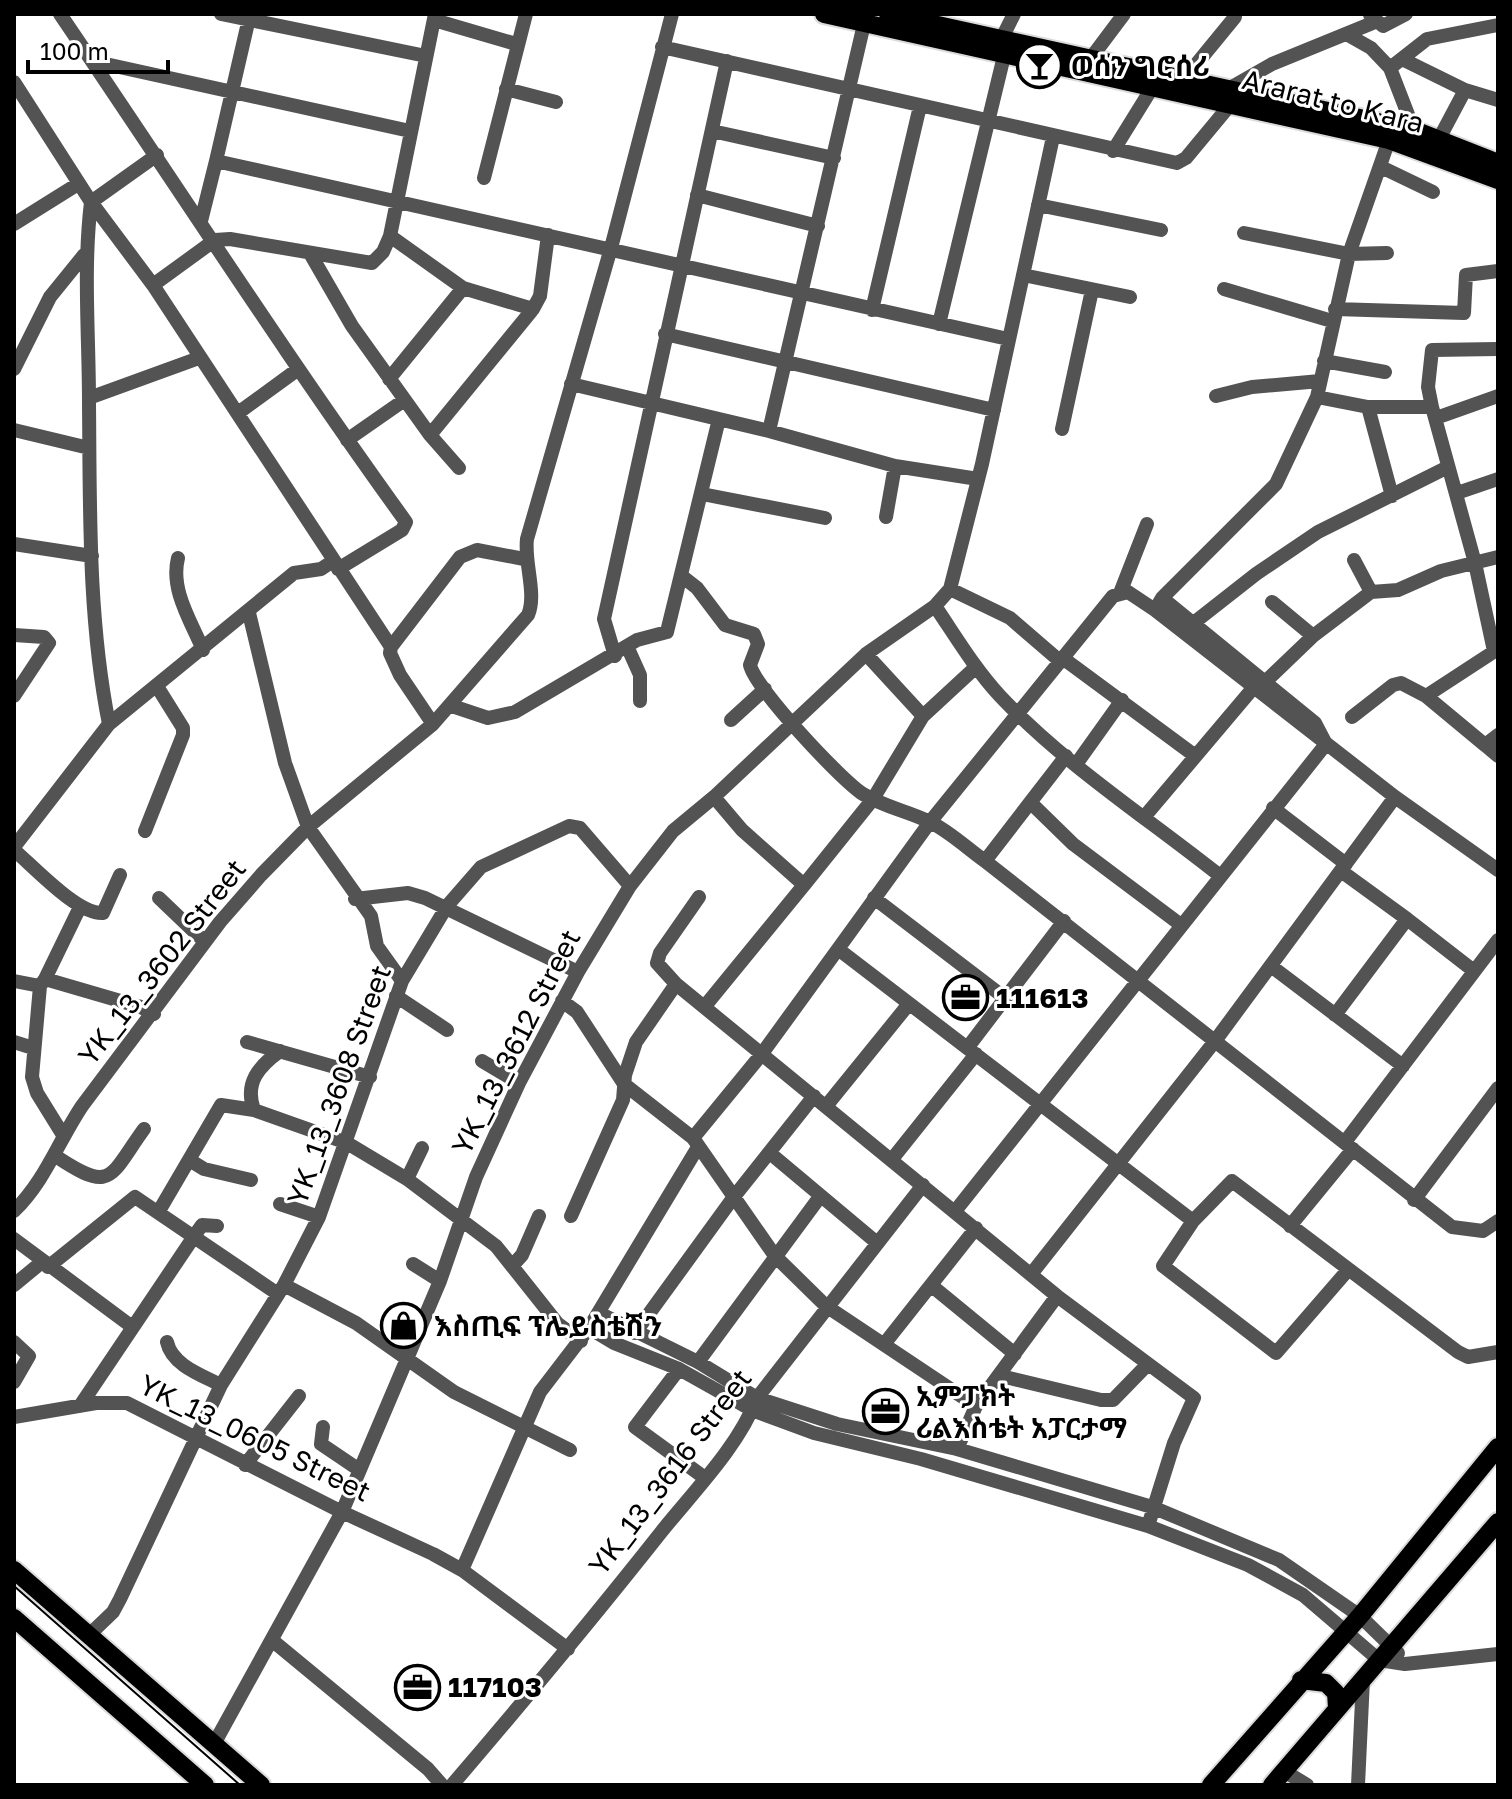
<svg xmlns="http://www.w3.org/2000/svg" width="1512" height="1799" viewBox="0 0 1512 1799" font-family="'Golos Text','Noto Sans Ethiopic',sans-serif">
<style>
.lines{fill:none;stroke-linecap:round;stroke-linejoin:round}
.major-casing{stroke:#dbdbdb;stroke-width:22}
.minor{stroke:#535353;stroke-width:14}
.major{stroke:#000;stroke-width:18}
.tram{stroke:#000;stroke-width:2}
.labels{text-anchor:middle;stroke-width:6;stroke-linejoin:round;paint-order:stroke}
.poi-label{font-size:28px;font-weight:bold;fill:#000;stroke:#fff;text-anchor:start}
.street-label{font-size:28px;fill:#000;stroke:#fff}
</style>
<rect width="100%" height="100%" fill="#fff"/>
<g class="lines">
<defs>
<path id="major" d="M824 14 1389 140 1498 180
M888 14 1414 130 1498 163
M14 1570 261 1785
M14 1618 205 1785
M1301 1680 1326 1683 1336 1693 1337 1708
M1211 1785 1360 1616 1498 1447
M1272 1785 1498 1522"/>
</defs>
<!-- major casing -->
<use href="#major" class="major-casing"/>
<!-- minor -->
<path class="minor" d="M60 14C175 183 286 356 406 522L402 530 338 569
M221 14 426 56
M250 14 216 161 1008 339
M1370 15 1383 26 1406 14
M434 20 516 44
M1348 35 1371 48 1390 68
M1002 38 1014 14
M662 47 1177 163 1186 158 1230 105
M1091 58 1124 14
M1402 59 1465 90 1498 100
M92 61 410 131
M1185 78 1235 17
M14 82 91 202 153 285 391 647
M1230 88 1272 64 1375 22
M506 89 556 102
M1414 130 1390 68 1427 39 1498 25
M712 131 834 158
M1439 139 1465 90
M1389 140 1349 254 1317 397 1276 484 1162 598 1155 610 1395 797 1498 870
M1113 151 1152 88
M1381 167 1433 192
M484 178 526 14
M697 195 818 226
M1038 205 1161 230
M201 221 216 161
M14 224 78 184
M1244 233 1349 254 1387 253
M390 236 435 14
M311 255 352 326 430 435 533 309
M1023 275 1130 297
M153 285 215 240 230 239 372 263 383 252 390 236 463 288 533 309 540 296 548 235
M1224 289 1332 321
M1335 309 1464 313 1466 275 1498 271
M872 310 920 106
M939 324 1004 56
M665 334 994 410
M1324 361 1385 372
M14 369 50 297 84 255
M389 379 463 288
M571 384 769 431 895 466 978 479
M1216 396 1252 387 1320 381
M1317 397 1368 407H1432L1428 387 1432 350 1498 349
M89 398 199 358
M1368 407 1392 496
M1432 407 1475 563 1494 651
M238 413 297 370
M1436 418 1498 396
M1062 429 1092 290
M14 430 89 448
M769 431 864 24
M430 435 459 468
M347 440 403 401
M1457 493 1498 479
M702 494 825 518
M886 517 895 466
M14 544 92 556
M178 558C170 590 191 621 203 650
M683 577 697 588 725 625 754 634 758 644 750 665C755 688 841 780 863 794 884 807 908 811 930 822 949 831 968 849 985 861L1452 1227 1483 1231 1498 1221
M950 589 1010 618 1061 662
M1371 592 1398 590 1441 571 1498 557
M1120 593 1147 524
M1272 602 1313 636
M935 606C956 637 975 669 1000 696 1064 764 1146 817 1219 875
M1155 610 1128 592 1113 596 930 822 838 949 1193 1221
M249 613 285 763 308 827 371 916 377 946 402 981
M1191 625 1256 574 1318 532 1448 467
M14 635 44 637 49 643 14 696
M627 646 640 675V701
M866 654 923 716
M615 656 604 619 727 61
M1064 659 1194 755
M1265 682 1313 636 1371 592 1354 560
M1426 696 1498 649
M452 706 488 718 515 712 637 640 667 632 719 419
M1352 717 1393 685 1401 683 1426 696 1485 745 1498 735
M731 720 765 689
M109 724 294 573 321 569 333 561
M433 724 400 675 390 653 391 647 460 557 477 550 524 559
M1485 745 1498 756
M1077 763 1122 700
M714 797 742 830 804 885 873 799 923 716 976 667
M1031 803 1073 844 1181 925
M1273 808 1346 864
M1145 816 1254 687
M145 831 183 735V728L158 688
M14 847 109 724C88 619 90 509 89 402 89 335 83 269 91 202L157 155
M14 850C34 867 78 915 103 913L120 875
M985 861 1066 756
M1341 871 1407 919
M159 898 205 942
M874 898 1005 998
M355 899 408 893 425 898 578 972
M1271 966 1403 1066
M45 979 80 907
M14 981 40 986 32 1077 37 1093 63 1135
M676 984 657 963 660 953 699 897
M40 986 45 979 141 1007 154 1014
M396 996 447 1030
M562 1001 577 1012 624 1084 693 1138 775 1256 826 1306 976 1406 1057 1296
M705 1006 804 885
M1335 1015 1407 919 1474 971
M14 1042 33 1048
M247 1042 370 1077
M968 1047 1064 921
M482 1061 519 1083
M827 1105 908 1005
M254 1110C244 1083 259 1066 280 1051
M693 1138 761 1055 838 949
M1345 1142 1498 940
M771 1154 876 1242
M54 1155C113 1195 109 1177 144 1129
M893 1158 976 1054
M191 1161 204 1169 251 1180
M407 1179 422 1148
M1414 1200 1498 1088
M280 1204 319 1217
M956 1210 1326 744 1315 723 1162 598
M14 1211C45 1181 58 1142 82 1106L220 922 261 875 308 827 433 724 528 615C537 594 524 563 527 539L611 248 672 14
M159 1211 221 1105 254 1110 347 1143 407 1179 496 1246 558 1324 581 1341
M571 1216 623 1100 625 1075 636 1042 676 984 1057 1296 1194 1398 1174 1443 1148 1526
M1290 1226 1353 1149
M14 1239 131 1326
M413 1264 440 1281
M513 1265 522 1255 539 1216
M48 1267 135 1197 278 1294
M1348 1270 1276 1353 1163 1266 1193 1221 1232 1181 1458 1352 1468 1357 1498 1352
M1032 1273 1215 1041 1395 797
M14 1285 42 1262
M284 1285 356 1323 454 1392 570 1450
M932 1286 1015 1354
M599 1313 698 1362 757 1398 837 1424 957 1449 1152 1507 1279 1560 1360 1616 1398 1653
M589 1328 614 1343 679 1369 752 1410 814 1433 921 1459 1148 1526 1248 1565 1303 1595 1379 1660 1405 1664 1498 1654
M635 1333 733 1198 814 1096
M14 1342 29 1356 14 1382
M167 1342C172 1365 201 1375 221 1385
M885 1343 976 1228
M698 1362 819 1198
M679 1369 635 1427 705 1478
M1001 1376 1101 1400H1113L1148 1364
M80 1406 197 1232 202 1225 217 1226
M14 1417 96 1403H127L342 1512 433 1554 462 1570 568 1649
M323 1427 321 1444 358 1469
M957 1449 976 1406
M245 1465 299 1396
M462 1570 540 1392 589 1328 698 1147
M89 1635 113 1612 120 1599 221 1385 284 1285 319 1217 402 981 447 906 481 867 569 826 580 828 630 886
M273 1641 428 1769 442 1785
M214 1744 342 1512 440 1281 476 1177 519 1083 578 972 630 886 673 831 714 797 866 654 935 606 950 589 982 464 1053 137
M1284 1771 1307 1785
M452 1785C524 1701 594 1617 662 1531 695 1490 738 1447 757 1398L923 1185
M1358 1785 1363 1679"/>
<!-- major -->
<use href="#major" class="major"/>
<!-- tram -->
<path class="tram" d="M14 1586 240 1785"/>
</g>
<!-- icons -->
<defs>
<symbol id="bar-ring" viewBox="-11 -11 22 22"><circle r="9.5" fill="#fff" stroke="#000" stroke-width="1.5"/><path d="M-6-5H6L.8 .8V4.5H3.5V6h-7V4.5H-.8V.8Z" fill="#000"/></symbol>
<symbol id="office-ring" viewBox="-11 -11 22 22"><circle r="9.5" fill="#fff" stroke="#000" stroke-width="1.5"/><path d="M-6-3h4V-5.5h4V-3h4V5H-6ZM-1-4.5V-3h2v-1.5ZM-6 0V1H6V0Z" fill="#000"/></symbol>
<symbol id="shop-ring" viewBox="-11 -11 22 22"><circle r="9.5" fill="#fff" stroke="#000" stroke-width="1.5"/><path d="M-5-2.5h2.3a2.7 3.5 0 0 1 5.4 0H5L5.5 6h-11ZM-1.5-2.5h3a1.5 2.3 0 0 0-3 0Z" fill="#000"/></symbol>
</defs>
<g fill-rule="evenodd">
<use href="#bar-ring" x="1014" y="40" width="51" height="51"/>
<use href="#office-ring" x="940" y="972" width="51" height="51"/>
<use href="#shop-ring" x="378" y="1300" width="51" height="51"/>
<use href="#office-ring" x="860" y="1386" width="51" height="51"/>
<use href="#office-ring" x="392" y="1662" width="51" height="51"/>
</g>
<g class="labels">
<!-- poi labels -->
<g class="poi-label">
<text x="1071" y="76">ወሰን ግሮሰሪ</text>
<text x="996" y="1008">111613</text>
<text x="434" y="1336">እስጢፍ ፕሌይስቴሽን</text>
<text x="916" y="1406">ኢምፓክት<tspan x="916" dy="32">ሪልእስቴት አፓርታማ</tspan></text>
<text x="448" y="1697">117103</text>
</g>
<!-- street labels -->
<g class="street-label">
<text transform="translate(1333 101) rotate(14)" y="10">Ararat to Kara</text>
<text transform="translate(162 962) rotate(-52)" y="10">YK_13_3602 Street</text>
<text transform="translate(516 1042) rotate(-63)" y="10">YK_13_3612 Street</text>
<text transform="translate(339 1085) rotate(-70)" y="10">YK_13_3608 Street</text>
<text transform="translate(255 1438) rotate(26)" y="10">YK_13_0605 Street</text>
<text transform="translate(670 1472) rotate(-53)" y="10">YK_13_3616 Street</text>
</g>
</g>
<!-- border -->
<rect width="1512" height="1799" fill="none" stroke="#000000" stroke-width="32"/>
<!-- scale -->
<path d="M28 60v12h140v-12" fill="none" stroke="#000000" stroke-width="4"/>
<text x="40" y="60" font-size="24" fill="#000000" stroke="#ffffff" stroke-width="6" paint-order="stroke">100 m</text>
</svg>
